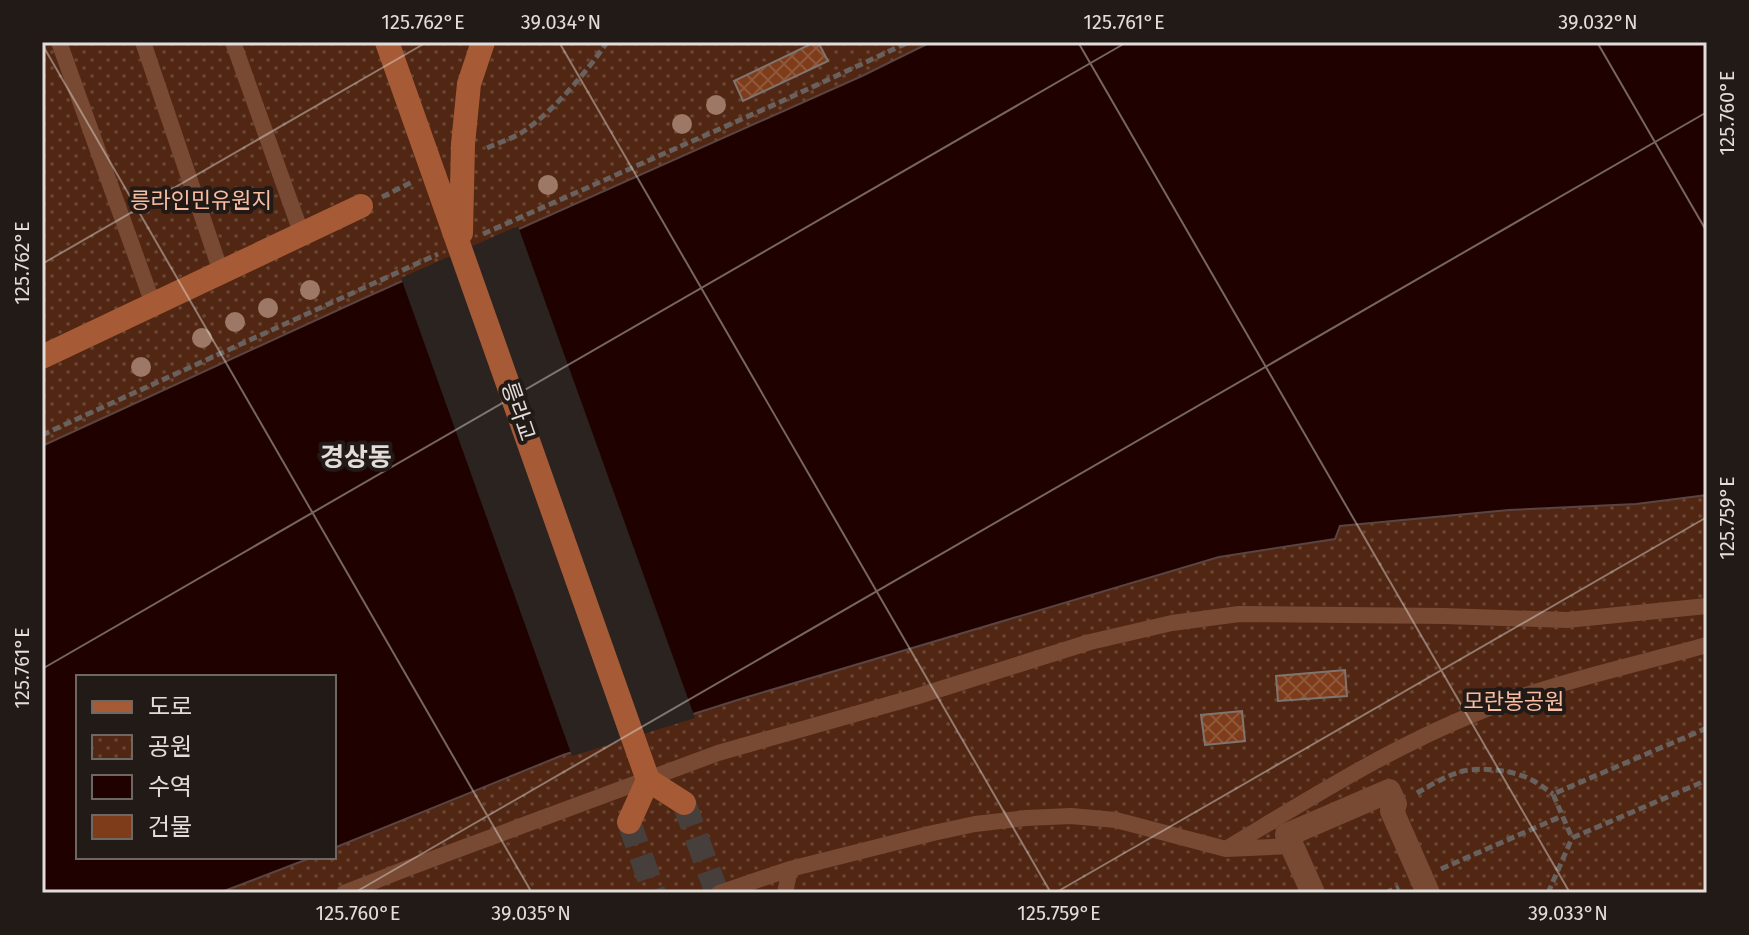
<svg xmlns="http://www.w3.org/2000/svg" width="1749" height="935" viewBox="0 0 1749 935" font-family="'Fira Sans','Noto Sans KR',sans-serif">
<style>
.park{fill:url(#park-dots)}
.water{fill:#1f0200;stroke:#5a4441;stroke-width:2}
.pier{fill:#2b231f}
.building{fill:url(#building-cross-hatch);stroke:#7f7570;stroke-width:2}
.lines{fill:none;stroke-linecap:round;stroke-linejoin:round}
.secondary-tunnel{stroke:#463f3b;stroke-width:24;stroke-dasharray:24 12;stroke-linecap:butt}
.path{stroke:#68615e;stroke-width:5;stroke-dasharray:8 4;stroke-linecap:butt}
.lane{stroke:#784933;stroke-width:16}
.street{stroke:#784933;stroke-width:24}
.secondary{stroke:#a65b36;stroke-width:24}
.secondary-bridge{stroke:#a65b36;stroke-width:24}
.tree{fill:#9d7867}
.ticks{fill:none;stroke:#e2ddda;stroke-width:2;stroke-opacity:0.45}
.labels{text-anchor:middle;stroke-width:8;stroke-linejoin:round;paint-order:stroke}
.park-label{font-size:22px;fill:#fabda2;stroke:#211a16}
.street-label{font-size:22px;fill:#e2ddda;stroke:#211a16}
.quarter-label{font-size:26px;font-weight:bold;fill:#e2ddda;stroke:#211a16}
.neatline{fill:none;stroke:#e2ddda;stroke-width:3}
.ticks-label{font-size:20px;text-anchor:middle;fill:#e2ddda}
</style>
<defs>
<pattern id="park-dots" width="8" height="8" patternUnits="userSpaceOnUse" patternTransform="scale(2)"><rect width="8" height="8" fill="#512713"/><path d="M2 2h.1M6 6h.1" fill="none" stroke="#6a4635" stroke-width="1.8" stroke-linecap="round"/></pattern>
<pattern id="building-cross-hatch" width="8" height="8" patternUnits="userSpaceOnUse" patternTransform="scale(2)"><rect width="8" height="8" fill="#7e3c1a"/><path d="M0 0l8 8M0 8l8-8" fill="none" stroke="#90583b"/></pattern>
</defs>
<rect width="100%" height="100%" fill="#2b231f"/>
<!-- park -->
<path class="park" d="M42 42H931L862 76 362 299 42 446Z
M1707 495V893H219L313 857H334V848L563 755 744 698 1219 557 1335 539 1339 526 1509 510 1636 504Z"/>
<!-- water -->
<path class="water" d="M931 42H1707V495L1636 504 1509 510 1340 526 1335 539 1219 557 744 698 563 755 334 848V677H78V857H313L219 893H42V446L362 299 862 76Z"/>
<!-- pier -->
<path class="pier" d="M518 226 695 718 572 756 401 278Z"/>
<!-- building -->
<path class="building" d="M815 42H818L828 61 743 101 734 81Z
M1345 670 1347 696 1278 701 1276 676Z
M1242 711 1245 741 1205 745 1201 715Z"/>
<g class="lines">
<!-- secondary-tunnel -->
<path class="secondary-tunnel" d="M684 803 717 893
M629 822 654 893"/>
<!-- path -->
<path class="path" d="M487 148C498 143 511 139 521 133 552 113 587 72 607 42
M382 197 412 182
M483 234 778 103 909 42
M42 435 438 254
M1707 728 1553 794 1572 838 1707 780
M1417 793C1431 785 1447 775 1463 771 1483 767 1513 770 1532 780 1539 784 1546 789 1553 794
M1441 869 1562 816
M1385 893 1399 887
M1548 893 1572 838"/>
<!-- lane -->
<path class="lane" d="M59 42 153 304
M143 42 221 272
M233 42 302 235
M1229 847C1309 799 1388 749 1474 714 1547 684 1630 666 1707 645
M344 893 408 868 718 753 915 697 1090 642 1172 623 1239 614 1444 616 1567 620 1707 606
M719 893 790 869 933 833 975 824 1026 818 1071 816 1116 820 1226 849 1292 846
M785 893 790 869"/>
<!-- street -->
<path class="street" d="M1313 893 1287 835 1389 791 1395 804 1392 811 1428 893"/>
<!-- secondary -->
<path class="secondary" d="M42 357 361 206
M629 822 648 780 684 803"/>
<!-- secondary-bridge -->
<path class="secondary-bridge" d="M387 42 648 780
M461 233 463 144 469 84 483 42"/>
</g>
<!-- trees -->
<g class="tree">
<circle cx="716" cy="105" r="10"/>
<circle cx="682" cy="124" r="10"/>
<circle cx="548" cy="185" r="10"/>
<circle cx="310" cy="290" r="10"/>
<circle cx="268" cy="308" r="10"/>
<circle cx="235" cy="322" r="10"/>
<circle cx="202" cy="338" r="10"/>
<circle cx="141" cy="367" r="10"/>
</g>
<!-- ticks -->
<path class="ticks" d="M559 42 1051 893M1078 42 1570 893M1597 42 1707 232M42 44 532 893M42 264 427 42M42 669 1127 42M354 893 1707 112M1055 893 1707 517"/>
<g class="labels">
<!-- park labels -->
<g class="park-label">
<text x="201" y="208">릉라인민유원지</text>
<text x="1514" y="709">모란봉공원</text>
</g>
<!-- street labels -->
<g class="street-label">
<text transform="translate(519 411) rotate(71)" y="8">릉라교</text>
</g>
<!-- quarter labels -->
<g class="quarter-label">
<text x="356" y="466">경상동</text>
</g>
</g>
<!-- border -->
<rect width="1749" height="935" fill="none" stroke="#211a16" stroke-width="88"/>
<!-- legend -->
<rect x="76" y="675" width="260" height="184" fill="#211a16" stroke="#6e6864" stroke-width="2"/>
<rect x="92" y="701" width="40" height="12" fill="#a65b36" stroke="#6e6864" stroke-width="2"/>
<text x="148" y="715" font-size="24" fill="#e2ddda">도로</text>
<rect x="92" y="735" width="40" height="24" fill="url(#park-dots)" stroke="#6e6864" stroke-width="2"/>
<text x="148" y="755" font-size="24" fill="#e2ddda">공원</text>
<rect x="92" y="775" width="40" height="24" fill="#1f0200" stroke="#6e6864" stroke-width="2"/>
<text x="148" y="795" font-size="24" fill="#e2ddda">수역</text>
<rect x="92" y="815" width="40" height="24" fill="#7e3c1a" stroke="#6e6864" stroke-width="2"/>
<text x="148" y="835" font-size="24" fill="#e2ddda">건물</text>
<rect x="44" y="44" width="1661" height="847" class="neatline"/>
<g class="ticks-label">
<text x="423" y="29">125.762°E</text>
<text x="561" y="29">39.034°N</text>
<text x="1124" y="29">125.761°E</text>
<text x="1598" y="29">39.032°N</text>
<text transform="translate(1727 113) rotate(-90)" y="7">125.760°E</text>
<text transform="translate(22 263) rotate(-90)" y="7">125.762°E</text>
<text transform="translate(1727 518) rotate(-90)" y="7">125.759°E</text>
<text transform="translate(22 668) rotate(-90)" y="7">125.761°E</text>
<text x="358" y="920">125.760°E</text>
<text x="531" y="920">39.035°N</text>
<text x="1059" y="920">125.759°E</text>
<text x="1568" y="920">39.033°N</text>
</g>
</svg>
